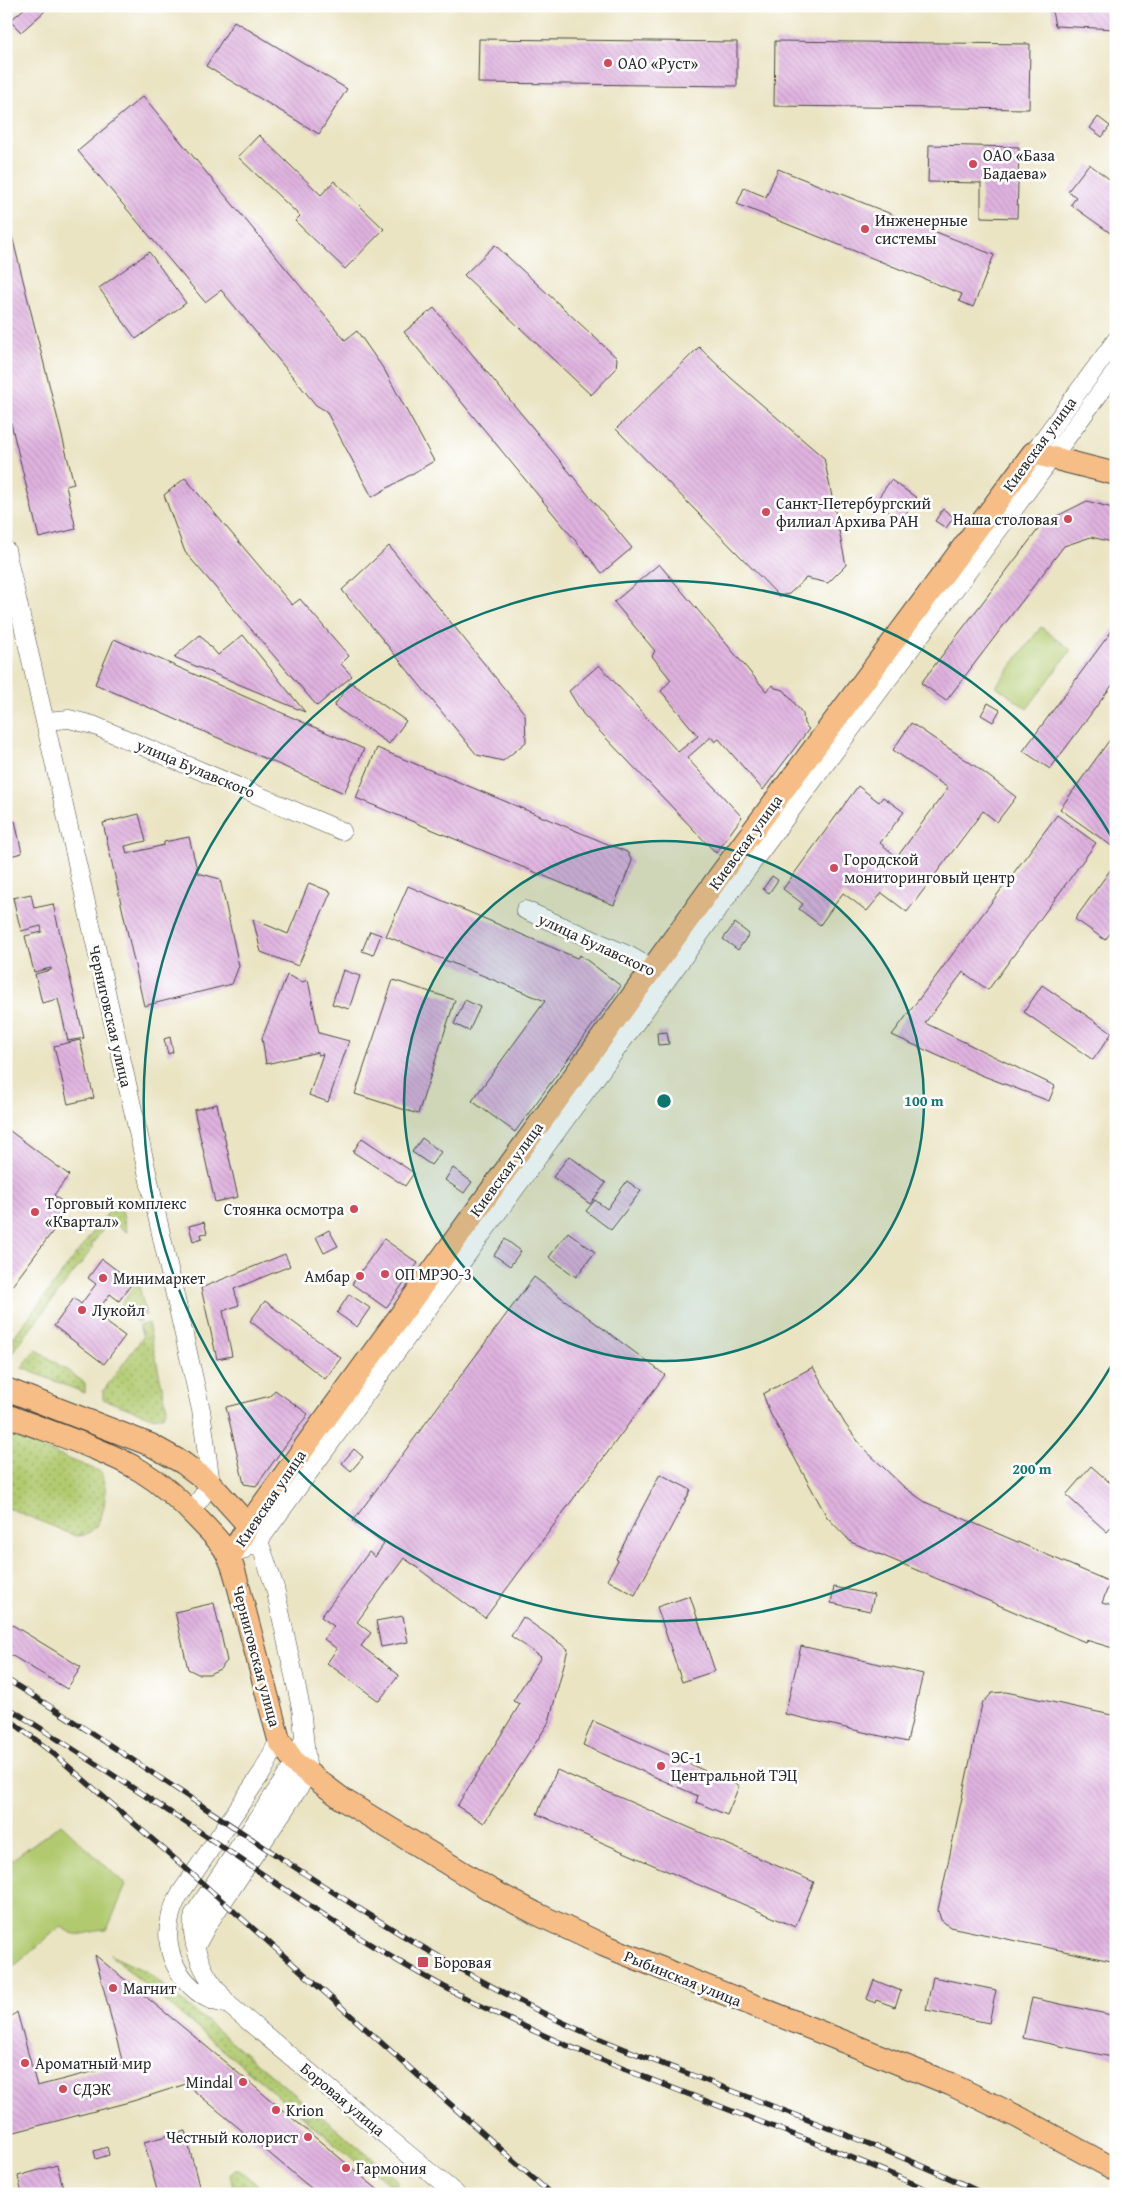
<svg xmlns="http://www.w3.org/2000/svg" width="1122" height="2200" viewBox="0 0 1122 2200" font-family="'Gentium Book Plus',serif">
<style>
.grass{fill:url(#grass-dots);stroke:#6e7a4d}
.park{fill:#b1ca6f;stroke:#6e7a4d}
.building{fill:url(#building-back-hatch)}
.lines{fill:none;stroke-linecap:round;stroke-linejoin:round}
.minor-casing{stroke:#484742;stroke-width:19}
.major-casing{stroke:#484742;stroke-width:24}
.minor{stroke:#fff;stroke-width:18}
.major{stroke:#f6be86;stroke-width:22}
.rail-casing{stroke:#2b2b2b;stroke-width:5.5}
.rail{stroke:#fff;stroke-width:4;stroke-dasharray:11;stroke-linecap:butt}
.ring{fill:none;stroke:#0f766e;stroke-width:2.5}
.poi-dot{fill:#d1495b;stroke:#fff;stroke-width:2}
.labels{text-anchor:middle;stroke-width:5;stroke-linejoin:round;paint-order:stroke}
.poi-label{font-size:16px;fill:#2b2b2b;stroke:#fff;text-anchor:start}
.street-label{font-size:16px;fill:#2b2b2b;stroke:#fff}
.centre{fill:#0f766e;stroke:#fff;stroke-width:2.5}
.ring-label{font-size:15px;text-anchor:middle;font-weight:bold;fill:#0f766e;stroke:#fff;stroke-width:5;stroke-linejoin:round;paint-order:stroke}
</style>
<defs>
<pattern id="grass-dots" width="8" height="8" patternUnits="userSpaceOnUse" patternTransform="scale(1.25)"><rect width="8" height="8" fill="#b1ca6f"/><path d="M2 2h.1M6 6h.1" fill="none" stroke="#90a45b" stroke-width="1.8" stroke-linecap="round"/></pattern>
<pattern id="building-back-hatch" width="6" height="6" patternUnits="userSpaceOnUse" patternTransform="scale(1.25)"><rect width="6" height="6" fill="#dfb2df"/><path d="M-1 5l2 2M0 0l6 6M5-1l2 2" fill="none" stroke="#c099c0"/></pattern>
</defs>
<rect width="100%" height="100%" fill="#fff"/>
<filter id="ink" filterUnits="userSpaceOnUse"><feTurbulence type="fractalNoise" baseFrequency=".02" numOctaves="2"/><feDisplacementMap in="SourceGraphic" scale="10" xChannelSelector="R" yChannelSelector="G"/><feConvolveMatrix kernelMatrix="1 2 1 2 8 2 1 2 1" color-interpolation-filters="sRGB"/></filter>
<filter id="wash" filterUnits="userSpaceOnUse"><feTurbulence type="fractalNoise" baseFrequency=".0096" numOctaves="4" result="noise"/><feDisplacementMap in="SourceGraphic" scale="20" xChannelSelector="R" yChannelSelector="G"/><feGaussianBlur stdDeviation="1.12" result="paint"/><feColorMatrix in="noise" values="0 0 0 0 0 0 0 0 0 0 0 0 0 0 0 0 0 1.4 0 .05"/><feComposite in="paint" operator="in"/></filter>
<g filter="url(#wash)">
<rect width="100%" height="100%" fill="#eae4c3"/>
<!-- grass -->
<path class="grass" d="M120 1202 127 1232 110 1220 92 1244V1249L6 1361V1355L15 1345 12 1339 113 1206Z
M138 1281 146 1315 140 1316 141 1322 138 1323 119 1307Z
M148 1323 167 1409 164 1415 154 1418 103 1399V1391L143 1337 139 1326Z
M36 1349 85 1383V1393L22 1368Z
M6 1437H15L101 1472C102 1476 105 1482 105 1487 107 1506 99 1537 76 1536L6 1507Z
M110 1955 147 1972 398 2180 395 2189 374 2172 371 2174Z
M234 2170H239L265 2191 235 2194 230 2175Z"/>
<!-- park -->
<path class="park" d="M1041 627 1071 650 1027 709 996 686Z
M61 1824 126 1885 107 1930C87 1930 78 1942 61 1926L6 1973V1864Z"/>
<g id="blocks">
<!-- building -->
<path class="building" d="M27 6H41L45 11 21 32 10 21Z
M1051 6H1116V29L1055 26Z
M234 21 347 89 319 134 206 66Z
M479 39 737 42V86L478 83Z
M775 41 1030 44 1029 109 774 106Z
M143 96 345 340 357 331 385 371 434 461 372 497 326 411 316 405 221 290 205 302 78 151Z
M1098 117 1110 126 1102 137 1090 128Z
M259 135 321 195 334 181 384 229 345 269 295 221 300 216 238 157Z
M929 145 1019 147 1017 218 981 217V183L928 182Z
M1089 164 1116 184V237L1071 205 1076 197 1068 191Z
M778 169 994 255 973 307 959 301 962 294 737 204 744 188 766 197Z
M7 216 74 484 66 486 76 529 39 538 6 403Z
M495 245 617 358 616 369 591 395 464 275Z
M149 252 186 303 136 339 99 288Z
M434 308 632 548 602 573 404 332Z
M699 347 731 378 824 458 846 565 828 583 806 578 789 594 779 596 616 429Z
M185 478 292 605 300 599 349 656 341 664 352 676 317 706 185 552 164 495Z
M891 480 917 498 901 521 875 502Z
M1087 501 1116 509V543L1091 537 1064 546 946 701 921 683 1043 523Z
M943 509 954 517 946 528 935 521Z
M389 546 525 714 526 742 503 761 477 755 342 590Z
M659 564 766 691 773 685 775 688 784 690 803 714 804 724 809 729 763 790 719 739 715 742 711 737 687 758 742 817 716 853 583 714 569 691 599 665 678 752 698 736 661 691 671 680 652 656 655 651 614 602Z
M1116 625V680L1050 769 1023 751Z
M200 635 218 655 243 635 305 712 174 657Z
M114 639 364 749 344 793 95 684Z
M350 682 406 721 389 744 334 706Z
M988 703 1000 710 993 722 981 715Z
M911 723 975 766 1016 797 997 822 983 811 907 912 882 893 867 911 843 893 820 925 799 909 803 904 783 889 858 786 879 802 883 797 904 812 880 843 897 857 948 788 893 750Z
M1116 731V849L1060 809Z
M377 748 627 852 632 861 614 905 356 798Z
M139 814 146 841 125 846 127 854 164 845V842L189 837 198 873 220 879 239 966 232 984 144 1006 103 823Z
M1057 815 1096 843 988 990 963 972 925 1023 1055 1086 1049 1101 981 1075 892 1035Z
M15 821 22 853 6 857V823Z
M1116 862V921L1114 923 1116 925 1105 940 1075 919Z
M772 876 778 880 769 893 763 889Z
M309 883 331 892 298 966 261 952 253 919 288 934Z
M408 886 577 958 580 955 621 986 515 1132 472 1101 545 1001 386 936Z
M31 894 34 908 53 904 84 1038 68 1041 58 999 42 1003 35 974 51 970V968L34 972 25 936 42 932 41 926 21 931 13 898Z
M735 923 749 934 738 950 723 939Z
M370 931 381 935 373 955 362 951Z
M343 970 360 976 349 1009 332 1004Z
M287 975 302 982 308 980 319 1033 349 1041 328 1102 309 1095 323 1054 318 1055V1052L266 1064 262 1038Z
M393 980 455 1000 418 1114 355 1094Z
M1042 985 1112 1033 1093 1060 1024 1012Z
M465 1000 480 1007 469 1031 454 1024Z
M667 1032 669 1044 658 1045 657 1033Z
M170 1037 173 1052 168 1054 164 1039Z
M80 1040 94 1098 68 1104 54 1046Z
M217 1104 238 1197 215 1202 194 1110Z
M6 1128 69 1175 54 1195 68 1207 60 1217 62 1219 6 1294Z
M362 1138 414 1173 405 1186 353 1152Z
M422 1138 441 1152 431 1165 412 1152Z
M569 1156 606 1183 590 1204 553 1177Z
M453 1168 472 1182 464 1193 445 1180Z
M627 1181 641 1191 611 1230 586 1211 595 1200 607 1209Z
M204 1222 207 1233 201 1234 202 1238 193 1241 189 1226Z
M329 1230 338 1246 324 1253 316 1237Z
M568 1232 595 1252 576 1277 549 1257Z
M384 1239 418 1263 386 1308 352 1284Z
M505 1239 521 1251 510 1266 494 1255Z
M285 1254 290 1266 234 1289 239 1305 223 1311 232 1356 217 1359 201 1288Z
M102 1259 133 1282 119 1301 110 1294 95 1314 125 1336 104 1364 54 1326 74 1298 81 1304 96 1284 88 1278Z
M534 1277 665 1375 485 1618 404 1558 357 1622 371 1633 361 1646 399 1675 379 1701 327 1663 337 1649 324 1639 334 1626 321 1617 369 1552 375 1557 384 1544 353 1521Z
M349 1294 370 1308 357 1327 337 1313Z
M265 1301 341 1358 325 1379 250 1321Z
M813 1367 845 1424 864 1449 904 1487 925 1502 1110 1582 1102 1603 1116 1607V1649L1086 1640 1085 1642 851 1542 827 1517 770 1413 763 1394Z
M275 1390 308 1414 256 1486 244 1484 226 1407 270 1396Z
M354 1449 363 1457 351 1471 342 1463Z
M1091 1466 1116 1488V1522L1107 1532 1066 1495Z
M660 1474 691 1490 635 1595 607 1580 618 1560 616 1559Z
M834 1587 874 1595 870 1611 831 1603Z
M690 1596 715 1671 682 1682 657 1607Z
M214 1603 227 1661 220 1669 209 1674H198L188 1669 175 1612Z
M403 1616 408 1642 381 1647 376 1621Z
M523 1617 568 1649 549 1722 484 1823 457 1806 520 1704 513 1701 541 1657 511 1636Z
M6 1621 81 1667 67 1689 6 1652Z
M801 1646 923 1674 907 1742 785 1714Z
M1006 1692 1116 1716V1962L950 1927 941 1920 938 1910 982 1704 992 1693Z
M593 1721 739 1786 727 1815 696 1802 698 1796 583 1745Z
M557 1770 814 1882 795 1927 537 1814Z
M95 1955 201 2042 383 2194H318L186 2084 133 2101 7 2134 6 2021 17 2012 37 2086 123 2064Z
M933 1977 996 1990 989 2023 926 2010Z
M874 1980 901 1991 895 2007 876 2000 875 2003 867 1999Z
M1032 1998 1116 2016V2058L1023 2038Z
M185 2131 201 2194H158L144 2142Z
M107 2147 109 2155 96 2159 94 2151Z
M57 2165 65 2194H22L18 2176Z"/>
</g>
</g>
<g filter="url(#ink)">
<use href="#blocks" fill-opacity="0" stroke="#484742" stroke-width="1"/>
<g class="lines">
<defs>
<path id="minor" d="M1033 453 1116 340
M6 550 201 1410 211 1484 191 1512
M46 721 69 719 93 725 342 831
M525 910 630 956 663 975
M230 1557 259 1541 738 882 1116 371
M304 1738 295 1763 194 1914C191 1925 193 1933 195 1945 202 1973 212 1983 229 2005L456 2194
M196 1946 208 1924 308 1774 301 1708 275 1588 259 1541 253 1532
M229 2005C221 2003 210 2001 203 1996 168 1972 159 1934 178 1897L263 1771 279 1740"/>
<path id="major" d="M6 1389 151 1445 183 1463 211 1484 248 1525
M6 1415C49 1432 102 1448 141 1471 162 1484 180 1500 197 1518 220 1542 228 1547 237 1581L279 1740 295 1763 345 1801 491 1890 535 1913 603 1945 950 2084 1018 2117 1116 2170
M230 1557 248 1525 723 871 1033 453 1116 474"/>
</defs>
<!-- minor casing -->
<use href="#minor" class="minor-casing"/>
<!-- major casing -->
<use href="#major" class="major-casing"/>
<!-- minor -->
<use href="#minor" class="minor"/>
<!-- major -->
<use href="#major" class="major"/>
<defs>
<path id="rail" d="M6 1679C185 1788 353 1918 541 2012 589 2036 639 2055 689 2074 788 2113 888 2148 984 2194
M6 1706C73 1749 140 1792 206 1836 286 1890 366 1946 452 1991 607 2073 777 2121 936 2194
M6 1717 54 1754 182 1865 551 2194"/>
</defs>
<!-- rail casing -->
<use href="#rail" class="rail-casing"/>
<!-- rail -->
<use href="#rail" class="rail"/>
</g>
</g>
<!-- distance rings -->
<circle cx="664" cy="1101" r="260" fill="#0f766e" fill-opacity=".12"/>
<g class="ring">
<circle cx="664" cy="1101" r="260"/>
<path d="M1114 1361A520 520 0 1 1 1114 841"/>
</g>
<!-- markers -->
<g class="poi-dot">
<circle cx="608" cy="63" r="5"/>
<circle cx="973" cy="164" r="5"/>
<circle cx="865" cy="229" r="5"/>
<circle cx="766" cy="512" r="5"/>
<circle cx="1068" cy="519" r="5"/>
<circle cx="834" cy="868" r="5"/>
<circle cx="354" cy="1209" r="5"/>
<circle cx="35" cy="1212" r="5"/>
<circle cx="385" cy="1274" r="5"/>
<circle cx="360" cy="1276" r="5"/>
<circle cx="103" cy="1278" r="5"/>
<circle cx="82" cy="1310" r="5"/>
<circle cx="661" cy="1766" r="5"/>
<rect x="417" y="1956" width="12" height="12" rx="2.5"/>
<circle cx="113" cy="1988" r="5"/>
<circle cx="25" cy="2063" r="5"/>
<circle cx="243" cy="2082" r="5"/>
<circle cx="63" cy="2089" r="5"/>
<circle cx="276" cy="2110" r="5"/>
<circle cx="308" cy="2137" r="5"/>
<circle cx="346" cy="2168" r="5"/>
</g>
<g class="labels">
<!-- poi labels -->
<g class="poi-label">
<text x="618" y="69">ОАО «Руст»</text>
<text x="983" y="161">ОАО «База<tspan x="983" dy="18">Бадаева»</tspan></text>
<text x="875" y="226">Инженерные<tspan x="875" dy="18">системы</tspan></text>
<text x="776" y="509">Санкт-Петербургский<tspan x="776" dy="18">филиал Архива РАН</tspan></text>
<text x="1058" y="525" text-anchor="end">Наша столовая</text>
<text x="844" y="865">Городской<tspan x="844" dy="18">мониторинговый центр</tspan></text>
<text x="45" y="1209">Торговый комплекс<tspan x="45" dy="18">«Квартал»</tspan></text>
<text x="344" y="1215" text-anchor="end">Стоянка осмотра</text>
<text x="395" y="1280">ОП МРЭО-3</text>
<text x="350" y="1282" text-anchor="end">Амбар</text>
<text x="113" y="1284">Минимаркет</text>
<text x="92" y="1316">Лукойл</text>
<text x="671" y="1763">ЭС-1<tspan x="671" dy="18">Центральной ТЭЦ</tspan></text>
<text x="434" y="1968">Боровая</text>
<text x="123" y="1994">Магнит</text>
<text x="35" y="2069">Ароматный мир</text>
<text x="233" y="2088" text-anchor="end">Mindal</text>
<text x="73" y="2095">СДЭК</text>
<text x="286" y="2116">Krion</text>
<text x="298" y="2143" text-anchor="end">Честный колорист</text>
<text x="356" y="2174">Гармония</text>
</g>
<!-- street labels -->
<g class="street-label">
<text transform="translate(1039 444) rotate(-54)" y="6">Киевская улица</text>
<text transform="translate(196 768) rotate(23)" y="6">улица Булавского</text>
<text transform="translate(745 842) rotate(-54)" y="6">Киевская улица</text>
<text transform="translate(597 944) rotate(25)" y="6">улица Булавского</text>
<text transform="translate(111 1016) rotate(77)" y="6">Черниговская улица</text>
<text transform="translate(506 1169) rotate(-54)" y="6">Киевская улица</text>
<text transform="translate(270 1498) rotate(-56)" y="6">Киевская улица</text>
<text transform="translate(257 1656) rotate(75)" y="6">Черниговская улица</text>
<text transform="translate(683 1978) rotate(22)" y="6">Рыбинская улица</text>
<text transform="translate(343 2099) rotate(40)" y="6">Боровая улица</text>
</g>
</g>
<circle cx="664" cy="1101" r="8" class="centre"/>
<g class="ring-label">
<text x="924" y="1106">100 m</text>
<text x="1032" y="1474">200 m</text>
</g>
<!-- margin -->
<rect width="1122" height="2200" fill="none" stroke="#fff" stroke-width="25"/>
</svg>
